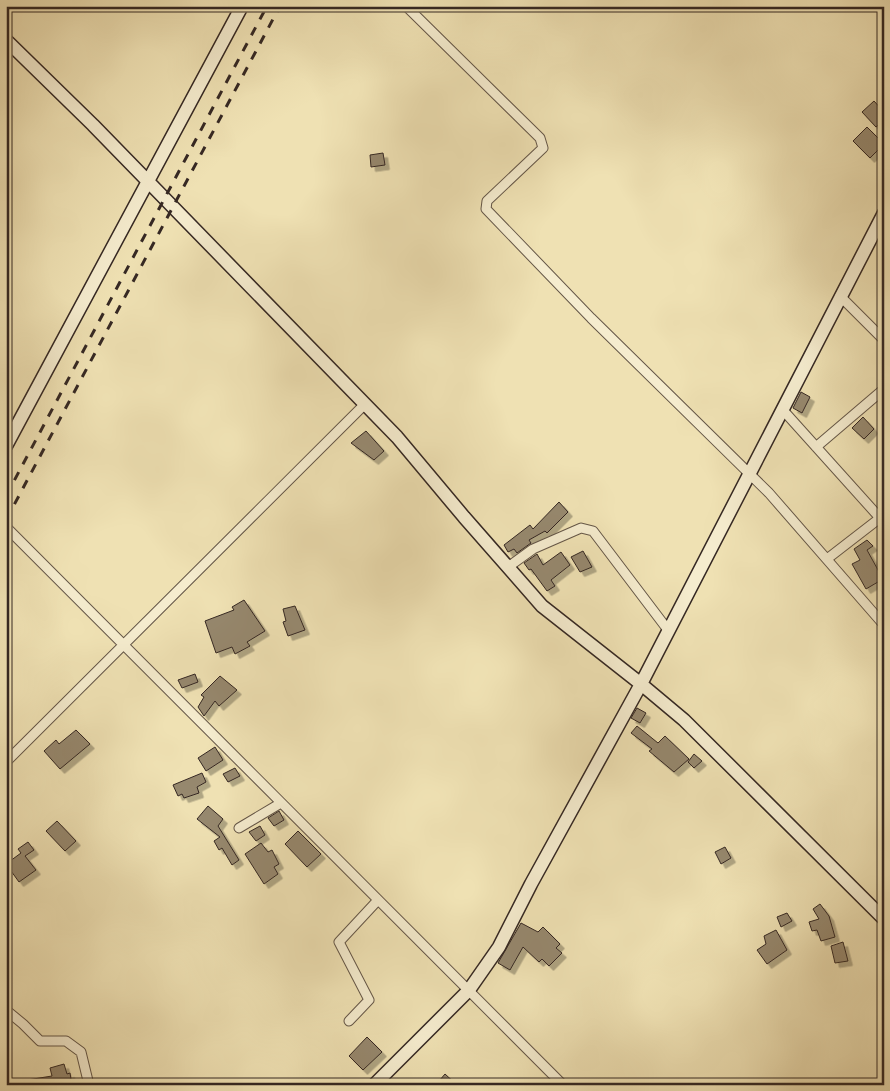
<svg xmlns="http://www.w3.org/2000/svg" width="890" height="1091" viewBox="0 0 890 1091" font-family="'IM FELL French Canon',serif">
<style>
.building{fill:#96886e;stroke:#352823;filter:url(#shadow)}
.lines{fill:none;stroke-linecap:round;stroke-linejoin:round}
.street-casing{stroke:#645647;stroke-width:11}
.secondary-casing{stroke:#352823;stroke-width:15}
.street{stroke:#f5ecce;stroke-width:9}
.secondary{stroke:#f5ecce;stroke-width:12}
.rail{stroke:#352823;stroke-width:3;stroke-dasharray:9 9;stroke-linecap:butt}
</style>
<defs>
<filter id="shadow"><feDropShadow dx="4.5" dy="4.5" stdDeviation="0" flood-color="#0004"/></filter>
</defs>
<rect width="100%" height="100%" fill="#efe1b3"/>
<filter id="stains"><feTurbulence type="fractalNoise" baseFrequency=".004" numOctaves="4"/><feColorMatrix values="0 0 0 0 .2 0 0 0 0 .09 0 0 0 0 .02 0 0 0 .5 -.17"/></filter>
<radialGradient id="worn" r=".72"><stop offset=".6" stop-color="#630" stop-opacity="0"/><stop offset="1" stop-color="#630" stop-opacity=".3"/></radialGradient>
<!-- building -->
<path class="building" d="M874 101 884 112V120L876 127 862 112Z
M867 127 884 144 870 158 853 141Z
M383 153 385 165 371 167 370 155Z
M801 392 810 397 802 413 793 408Z
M863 417 874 429 864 439 852 428Z
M366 431 384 451 374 460 351 443Z
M559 502 568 512 547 533 545 531 529 540 531 543 517 553 514 549 508 552 504 545 530 525 533 529Z
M867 540 873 546 867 550 883 579 866 589 852 564 860 560 854 549Z
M583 551 592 567 580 572 571 557Z
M561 552 570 565 551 580 555 586 547 591 531 569 529 570 524 563 537 554 543 565Z
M244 600 265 631 247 642 250 646 235 654 232 647 216 653 205 621 234 610 232 607Z
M295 606 305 630 288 636 283 622 286 621 283 609Z
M195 674 198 682 182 688 178 680Z
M220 676 237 690 219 706 215 701 204 716 198 707 204 697 201 695Z
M637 708 646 713 640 723 631 718Z
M637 726 658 743 665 736 689 759 674 772 649 751 652 749 631 733Z
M76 730 90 744 60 769 44 751 56 740 59 744Z
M215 747 223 760 206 771 198 758Z
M694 754 702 761 694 768 688 762Z
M235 768 240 776 228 782 223 774Z
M202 773 206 782 197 787 199 793 184 798 182 794 178 796 173 785Z
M208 806 223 819 218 826 239 860 232 865 222 848 219 850 214 841 220 837 197 819Z
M279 811 284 820 274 826 268 818Z
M57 821 76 841 65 851 46 831Z
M260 826 265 835 256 841 249 832Z
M298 831 321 854 307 867 285 844Z
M28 842 34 850 25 856 36 870 19 882 6 864 21 853 18 849Z
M261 843 268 852 272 850 279 864 274 867 278 874 264 884 245 854Z
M725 847 731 858 721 864 715 852Z
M820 904 829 916 835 937 821 941 817 930 812 931 809 922 819 919 813 909Z
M787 913 792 921 781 927 777 917Z
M521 923 538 932 543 927 560 944 556 948 562 953 549 966 542 959 539 962 523 947 510 970 498 963Z
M776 930 787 950 767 964 757 950 766 944 764 936Z
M843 942 848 961 835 963 831 946Z
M367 1037 382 1052 363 1070 349 1056Z
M64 1064 67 1074 70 1073 71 1079 49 1085H28L27 1080 52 1076 50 1068Z
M445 1074 457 1085H443L439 1081Z"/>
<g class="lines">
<defs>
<path id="street" d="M406 6 540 138 543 148 487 201 486 209 591 318 769 493 884 625
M840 296 884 340
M782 409 880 518 827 559
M816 447 884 389
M6 527 563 1085
M508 567 533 549 581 528 593 531 668 630
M6 762 365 404
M239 828 281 803
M6 1010 23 1024 40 1041H66L81 1052 89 1085
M349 1021 369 1000 339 942 378 900"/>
<path id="secondary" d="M6 40 93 125 397 437 464 517 542 606 641 684 684 720 884 919
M6 446 242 6
M374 1085 469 990 499 947 531 884 641 684 884 213"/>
</defs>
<!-- street casing -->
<use href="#street" class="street-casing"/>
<!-- secondary casing -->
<use href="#secondary" class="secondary-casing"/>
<!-- street -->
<use href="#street" class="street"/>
<!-- secondary -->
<use href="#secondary" class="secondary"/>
<!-- rail -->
<path class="rail" d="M6 496 267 6
M6 520 280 6"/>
</g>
<!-- margin -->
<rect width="890" height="1091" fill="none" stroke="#efe1b3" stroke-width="25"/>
<rect x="8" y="8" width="875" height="1076" fill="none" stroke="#352823" stroke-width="2.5"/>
<rect x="12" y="12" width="865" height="1066" fill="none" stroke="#352823"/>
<rect width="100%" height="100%" filter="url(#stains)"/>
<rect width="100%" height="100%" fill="url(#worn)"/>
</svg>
